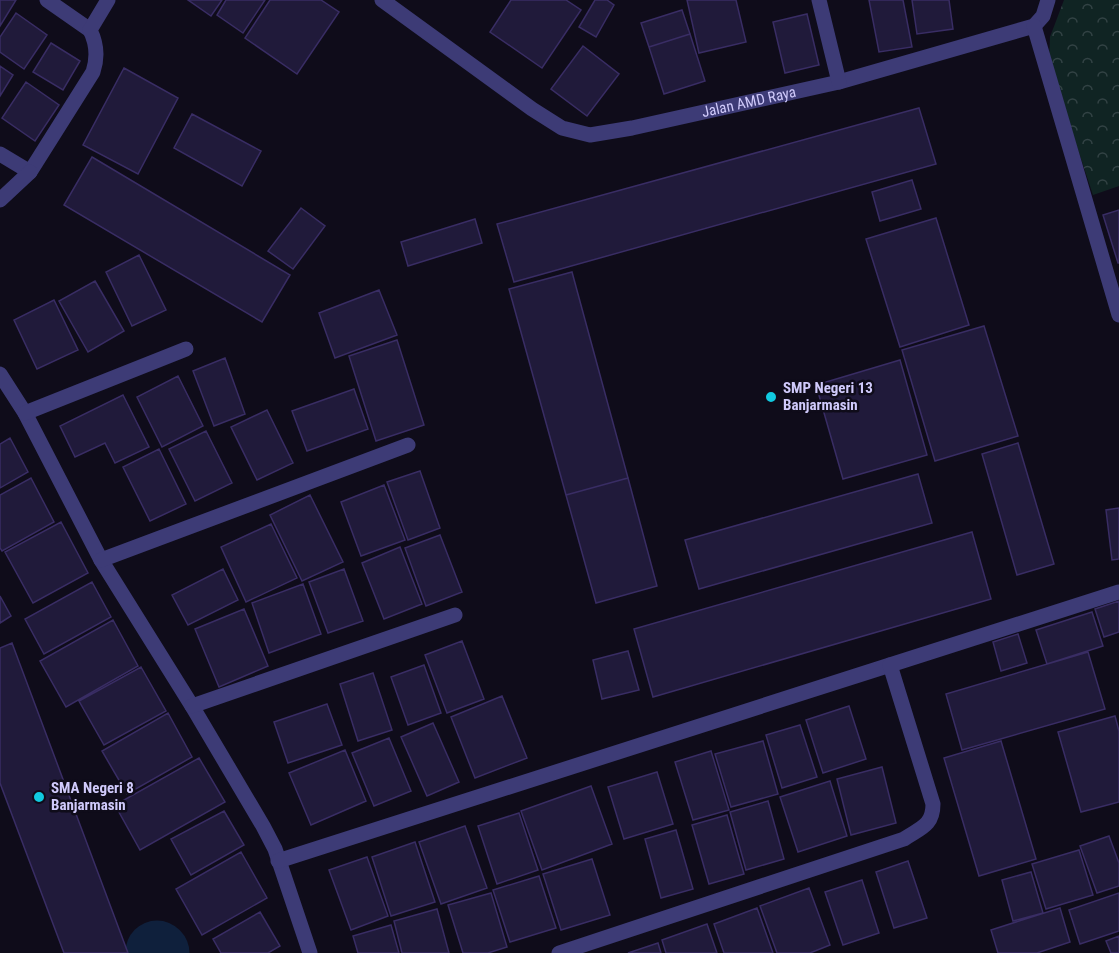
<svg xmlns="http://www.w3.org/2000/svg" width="1119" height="953" viewBox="0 0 1119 953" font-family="'Roboto Condensed',sans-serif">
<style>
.forest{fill:url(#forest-crowns)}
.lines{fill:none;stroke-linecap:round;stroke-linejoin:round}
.river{stroke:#0f203c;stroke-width:63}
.building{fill:#201a3a;stroke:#392d64;stroke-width:1.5}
.minor{stroke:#3d3b76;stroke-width:15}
.poi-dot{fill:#11cae0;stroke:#0f0c1a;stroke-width:2}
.labels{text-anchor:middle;stroke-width:5;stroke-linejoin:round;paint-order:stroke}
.street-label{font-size:15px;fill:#d0cafb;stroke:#0f0c1a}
.poi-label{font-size:15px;font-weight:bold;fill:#d0cafb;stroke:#0f0c1a;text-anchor:start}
</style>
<defs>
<pattern id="forest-crowns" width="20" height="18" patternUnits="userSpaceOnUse" patternTransform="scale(1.5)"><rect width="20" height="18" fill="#102423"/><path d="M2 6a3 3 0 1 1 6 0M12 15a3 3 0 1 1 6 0" fill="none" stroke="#324244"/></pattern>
</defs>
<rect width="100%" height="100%" fill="#0f0c1a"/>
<!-- forest -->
<path class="forest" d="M1064 0H1119V186L1093 195 1049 62 1050 37Z"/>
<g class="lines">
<!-- river -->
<path class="river" d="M157 952 158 953"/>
</g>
<!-- building -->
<path class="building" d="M0 0H16L0 26Z
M188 0H222L211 16Z
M226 0H265L243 33 217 15Z
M270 0H321L339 12 297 74 245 38Z
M511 0H566L581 10 542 68 490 32Z
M595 0H607L614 5 596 37 579 27Z
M687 0H736L746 42 699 53Z
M869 0H903L912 47 879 52Z
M912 0H949L953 29 917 34Z
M682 10 690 34 649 47 641 23Z
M16 13 47 35 24 69 0 52V37Z
M807 14 819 65 785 73 773 22Z
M690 34 705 81 664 94 649 47Z
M51 43 80 61 63 90 33 72Z
M583 46 619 74 587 116 551 89Z
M0 66 13 75 0 96Z
M124 68 178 98 138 174 83 145Z
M26 82 59 105 35 141 2 118Z
M919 108 936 164 514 282 497 224Z
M192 114 261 151 242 186 174 148Z
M92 157 290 275 262 322 64 205Z
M912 180 921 209 880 221 872 192Z
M301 208 325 226 293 269 268 251Z
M1119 210V263H1118L1103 215Z
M936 218 969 325 900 347 866 239Z
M475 219 482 243 408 266 401 242Z
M139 255 166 310 132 326 106 272Z
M572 272 628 478 566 495 509 289Z
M95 281 124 331 88 352 59 301Z
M379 290 397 335 335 358 319 313Z
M54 300 78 350 37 369 14 320Z
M984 326 1018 436 935 461 902 350Z
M397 340 424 425 376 441 349 356Z
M225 358 245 414 214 426 193 371Z
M900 360 927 455 843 479 816 385Z
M178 376 203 426 162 447 137 397Z
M354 389 368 429 307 451 292 411Z
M123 395 149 447 115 463 105 443 75 457 60 426Z
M267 410 293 463 257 480 231 427Z
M206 431 232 483 195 501 169 449Z
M10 438 28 472 0 488V444Z
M1018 443 1054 564 1017 575 982 454Z
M159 449 186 504 150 521 123 467Z
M420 471 440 528 408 540 387 482Z
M918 474 932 523 699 589 685 540Z
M31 478 54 522 2 551 0 548V495Z
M628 478 657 586 596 603 566 495Z
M384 485 405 540 361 556 341 502Z
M310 495 343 562 302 581 270 515Z
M1119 508V559L1112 560 1106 510Z
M61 522 88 573 33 603 5 552Z
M271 524 297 578 246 602 221 547Z
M972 532 991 599 653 697 634 629Z
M440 535 462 592 426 606 405 548Z
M400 547 422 604 384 619 362 563Z
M223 569 238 600 188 625 172 595Z
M344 569 363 621 328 633 309 582Z
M92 582 111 617 44 654 25 619Z
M303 584 321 634 269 653 252 603Z
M0 596 11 616 0 623Z
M1119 601V632L1104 637 1095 609Z
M244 609 268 666 219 687 195 629Z
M1092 612 1103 646 1047 664 1036 630Z
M113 620 138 666 66 707 40 661Z
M1018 634 1027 663 1001 671 993 642Z
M462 641 484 699 447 713 425 655Z
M12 643 128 953H64L0 783V648Z
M628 651 639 690 602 699 593 660Z
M1088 652 1105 709 962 750 946 694Z
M424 665 441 713 408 725 391 677Z
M141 667 166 711 104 745 79 701Z
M373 673 392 730 358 741 340 684Z
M502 696 527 758 475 778 451 717Z
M327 704 342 745 288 763 274 722Z
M849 706 866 759 823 773 806 720Z
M168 713 192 757 127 794 102 751Z
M1115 716 1119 731V802L1081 812 1058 732Z
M433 723 459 782 427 796 401 737Z
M800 725 817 777 782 788 766 735Z
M389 738 411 791 374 806 352 753Z
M763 741 778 794 731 807 715 754Z
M1001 741 1036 859 979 876 944 758Z
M345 750 366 801 311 825 289 773Z
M711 751 729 810 693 820 675 762Z
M199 758 225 802 140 850 115 805Z
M882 767 896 823 851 835 837 779Z
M657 772 673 824 624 839 608 787Z
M830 781 847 836 798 852 780 797Z
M591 786 612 844 542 870 521 811Z
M768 801 784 859 746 870 730 812Z
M224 811 244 845 191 875 171 839Z
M519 813 538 870 497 884 478 826Z
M727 815 744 874 709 884 692 825Z
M465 826 487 888 441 904 419 842Z
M676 830 693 889 661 898 645 839Z
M1109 836 1119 863V886L1097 893 1080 846Z
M415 842 435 902 391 916 372 857Z
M1079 850 1093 895 1046 909 1032 864Z
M241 852 267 898 202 935 176 889Z
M367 857 388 916 351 930 329 870Z
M592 859 610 915 561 930 543 874Z
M908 861 927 918 894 928 876 872Z
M1031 872 1043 913 1013 921 1002 880Z
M539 876 556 928 510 942 493 890Z
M862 880 879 933 843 945 825 892Z
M809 888 830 945 810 953H777L760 906Z
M491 893 507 947 488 953H463L448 905Z
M1119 893V931L1080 944 1069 910Z
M757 908 773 953H724L714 924Z
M1060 908 1070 942 1037 953H998L991 930Z
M437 909 449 953H402L394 921Z
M260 912 280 946 268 953H221L213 939Z
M707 924 717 953H666L662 940Z
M391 925 399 953H358L353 936Z
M1119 936V953H1111L1106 941Z
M658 943 661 953H628Z"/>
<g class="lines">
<!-- minor -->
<g class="minor">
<path d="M47 0 90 30"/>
<path id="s1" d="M382 0 532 109 562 128 590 135 632 128 839 82 1034 26 1043 16 1048 0"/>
<path d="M819 0 839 82"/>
<path d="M1034 26 1119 315"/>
<path d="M0 154 30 172 93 72C98 57 97 44 90 30L108 0"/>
<path d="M0 200 30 172"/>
<path d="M0 374 25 413 101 560 192 706 263 826 275 849 310 953"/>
<path d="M25 413 186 349"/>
<path d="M101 560 408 445"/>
<path d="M192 706 455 615"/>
<path d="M278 861 890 665"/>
<path d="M559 953 904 839C920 828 933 826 933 804L890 665 1119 592"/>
</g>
</g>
<!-- markers -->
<g class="poi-dot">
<circle cx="771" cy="397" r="6"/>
<circle cx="39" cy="797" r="6"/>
</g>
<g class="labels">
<!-- street labels -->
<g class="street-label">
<text dy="5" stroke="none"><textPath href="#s1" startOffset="412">Jalan AMD Raya</textPath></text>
</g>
<!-- poi labels -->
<g class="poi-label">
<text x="783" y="393">SMP Negeri 13<tspan x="783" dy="17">Banjarmasin</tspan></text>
<text x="51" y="793">SMA Negeri 8<tspan x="51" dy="17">Banjarmasin</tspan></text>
</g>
</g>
</svg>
